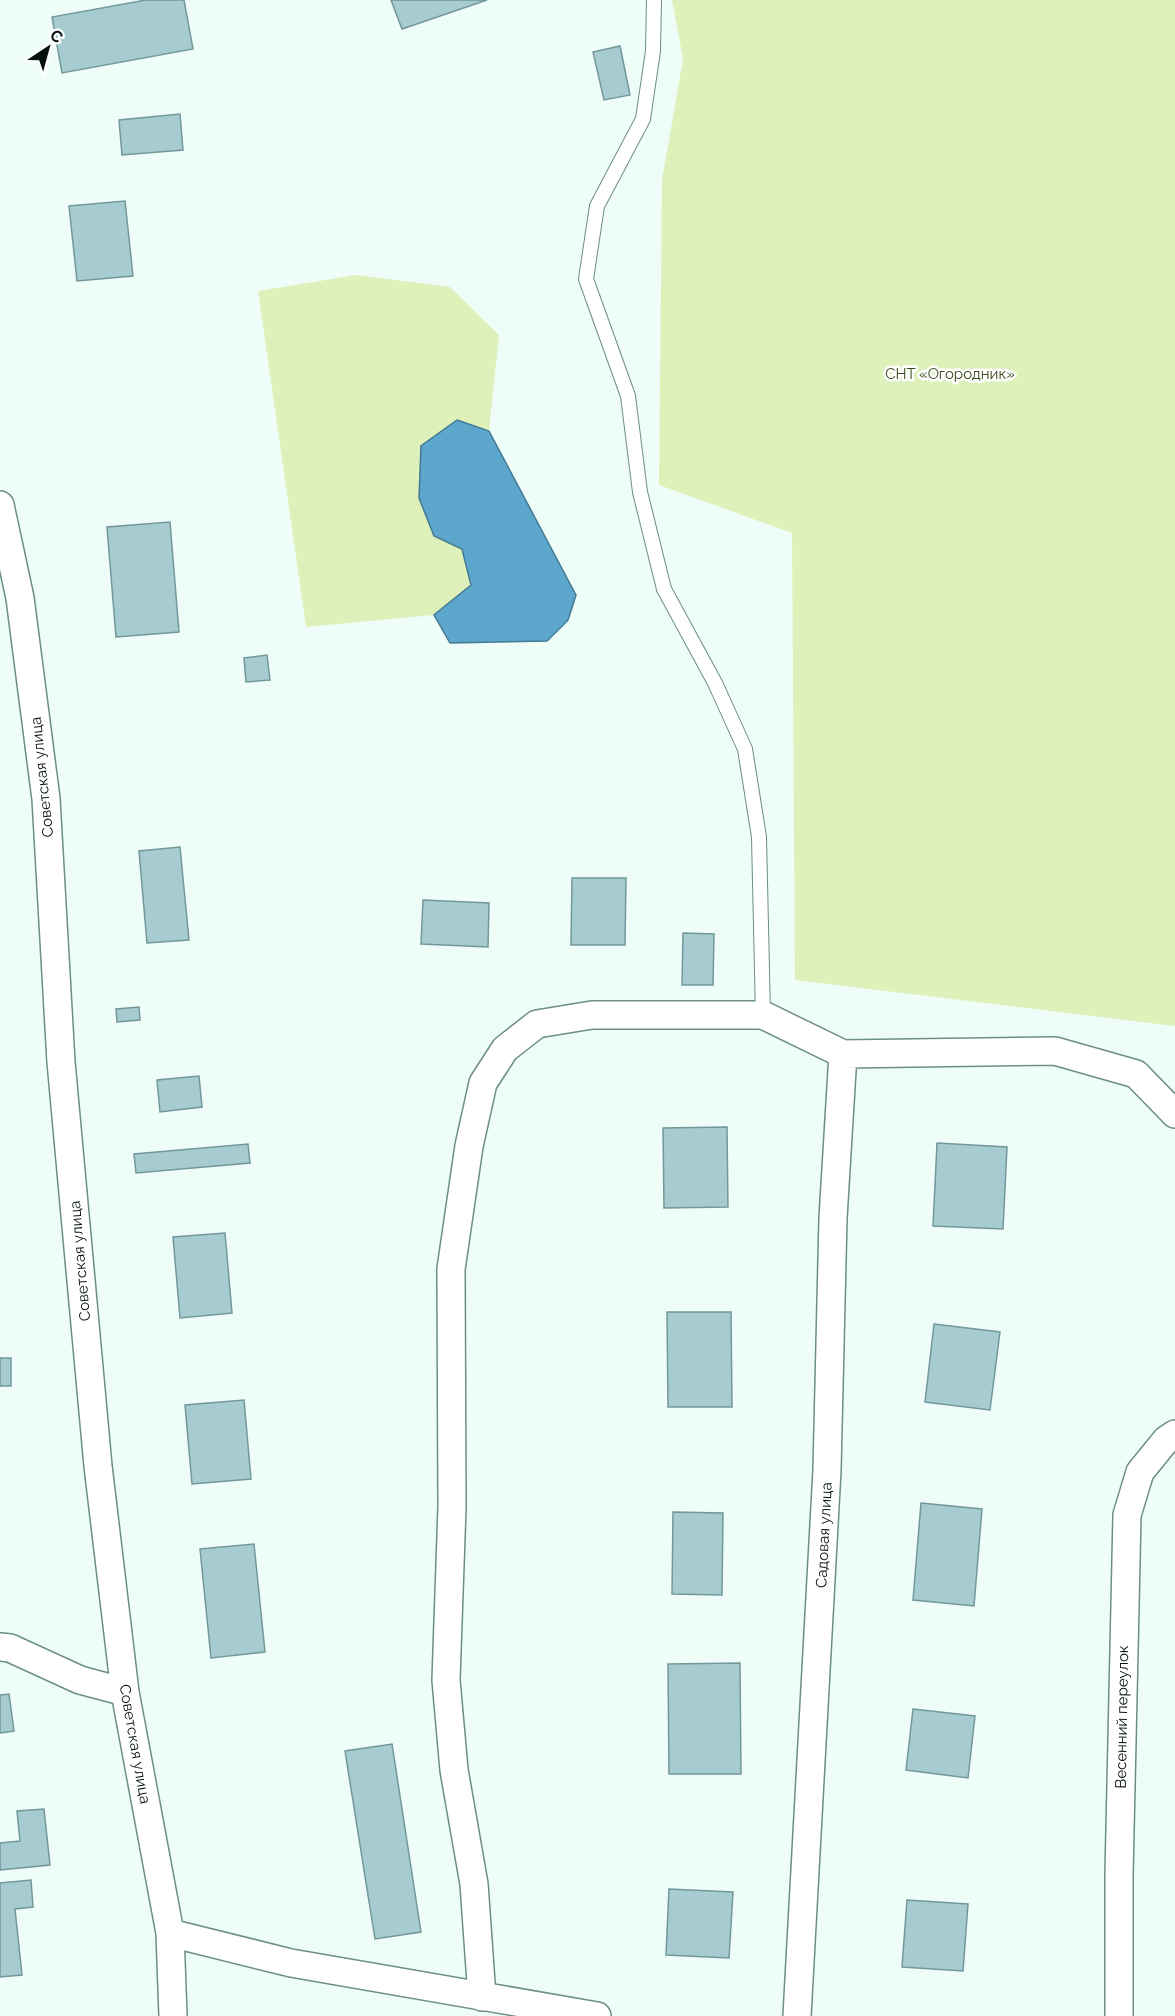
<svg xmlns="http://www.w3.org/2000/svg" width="1175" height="2016" viewBox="0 0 1175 2016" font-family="Raleway,sans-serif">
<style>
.green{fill:#def1bb}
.water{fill:#5da7cd;stroke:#437a94;stroke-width:1.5}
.building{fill:#a6ccd1;stroke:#73979b;stroke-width:1.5}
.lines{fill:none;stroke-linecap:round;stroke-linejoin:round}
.service-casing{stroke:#6b8e85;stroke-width:16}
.minor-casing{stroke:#6b8e85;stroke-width:30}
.service{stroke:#fff;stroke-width:14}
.minor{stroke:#fff;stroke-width:27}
.labels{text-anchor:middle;stroke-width:5;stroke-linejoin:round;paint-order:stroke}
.park-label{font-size:15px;fill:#3b4a19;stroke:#fff}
.street-label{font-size:15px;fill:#05110e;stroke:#fff}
</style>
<rect width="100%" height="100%" fill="#effdf9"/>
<!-- green -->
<path class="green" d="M672 0H1175V1026L795 980 792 533 659 485 662 180 683 59Z
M356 275 450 287 499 335 489 431 456 420 434 535 462 549 471 586 434 615 306 627 258 291Z"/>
<!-- water -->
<path class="water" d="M457 420 489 431 576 595 568 620 547 641 450 643 434 615 471 585 462 549 434 536 419 498 421 446Z"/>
<!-- building -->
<path class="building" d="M146 0H184L193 49 62 73 52 17Z
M391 0H487L402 29Z
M620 46 630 95 604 100 593 52Z
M180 114 183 150 122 155 119 120Z
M125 201 133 276 77 281 69 206Z
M170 522 179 632 116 637 107 527Z
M267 655 270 680 246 682 244 658Z
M180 847 189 940 147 943 139 851Z
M572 878H626L625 945H571Z
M423 900 489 903 488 947 421 944Z
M683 933 714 934 713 985H682Z
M139 1007 140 1020 117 1022 116 1009Z
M199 1076 202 1107 160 1112 157 1080Z
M727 1127 728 1207 664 1208 663 1128Z
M937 1143 1007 1147 1003 1229 933 1226Z
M248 1144 250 1163 136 1173 134 1154Z
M225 1233 232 1313 180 1318 173 1237Z
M667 1312H731L732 1407H668Z
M934 1324 1000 1332 990 1410 925 1402Z
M0 1358H11V1386H0Z
M244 1400 251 1479 192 1484 185 1405Z
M921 1503 982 1509 974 1606 913 1600Z
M673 1512 723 1513 722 1595 672 1594Z
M254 1544 265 1652 211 1658 200 1549Z
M740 1663 741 1774H669L668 1664Z
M9 1694 14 1731 0 1733V1695Z
M913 1709 975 1716 968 1778 906 1770Z
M392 1744 421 1932 375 1939 345 1751Z
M44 1809 50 1865 0 1870V1843L20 1841 17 1811Z
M31 1880 33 1907 15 1909 22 1975 0 1977V1883Z
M669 1889 733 1892 729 1958 666 1955Z
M907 1900 968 1904 963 1971 902 1967Z"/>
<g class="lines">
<defs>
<path id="service" d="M654 0 653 51 643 119 597 206 586 279 628 396 640 492 664 589 715 683 745 749 759 837 763 1015"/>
<path id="minor" d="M0 505 20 598 46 799 61 1062 98 1466 125 1692 170 1933 173 2016
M0 1647 10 1648 80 1680 125 1692
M170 1933 291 1963 597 2016
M482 1997 474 1884 454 1770 446 1680 452 1507 451 1269 469 1146 483 1083 505 1049 537 1024 592 1015H763L843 1054 1055 1051 1136 1074 1175 1114
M797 2016 827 1470 833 1218 843 1054
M1119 2016V1875L1127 1515 1140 1472 1166 1440 1175 1434"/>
</defs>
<!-- service casing -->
<use href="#service" class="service-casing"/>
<!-- minor casing -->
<use href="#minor" class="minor-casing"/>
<!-- service -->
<use href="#service" class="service"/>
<!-- minor -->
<use href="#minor" class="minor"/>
</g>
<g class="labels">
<!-- park labels -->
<g class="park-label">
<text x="950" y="379">СНТ «Огородник»</text>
</g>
<!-- street labels -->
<g class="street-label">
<text transform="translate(42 777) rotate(-96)" y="5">Советская улица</text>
<text transform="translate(80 1261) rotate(-95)" y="5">Советская улица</text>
<text transform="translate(824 1535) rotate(-87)" y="5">Садовая улица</text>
<text transform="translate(1122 1717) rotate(-89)" y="5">Весенний переулок</text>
<text transform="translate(135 1744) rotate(80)" y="5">Советская улица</text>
</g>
</g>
<!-- north arrow -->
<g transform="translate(48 48) rotate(36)" stroke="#ffffff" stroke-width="4.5" paint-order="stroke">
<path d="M0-4.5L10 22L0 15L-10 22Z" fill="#05110e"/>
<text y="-9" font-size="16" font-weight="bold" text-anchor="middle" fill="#05110e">С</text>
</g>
</svg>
